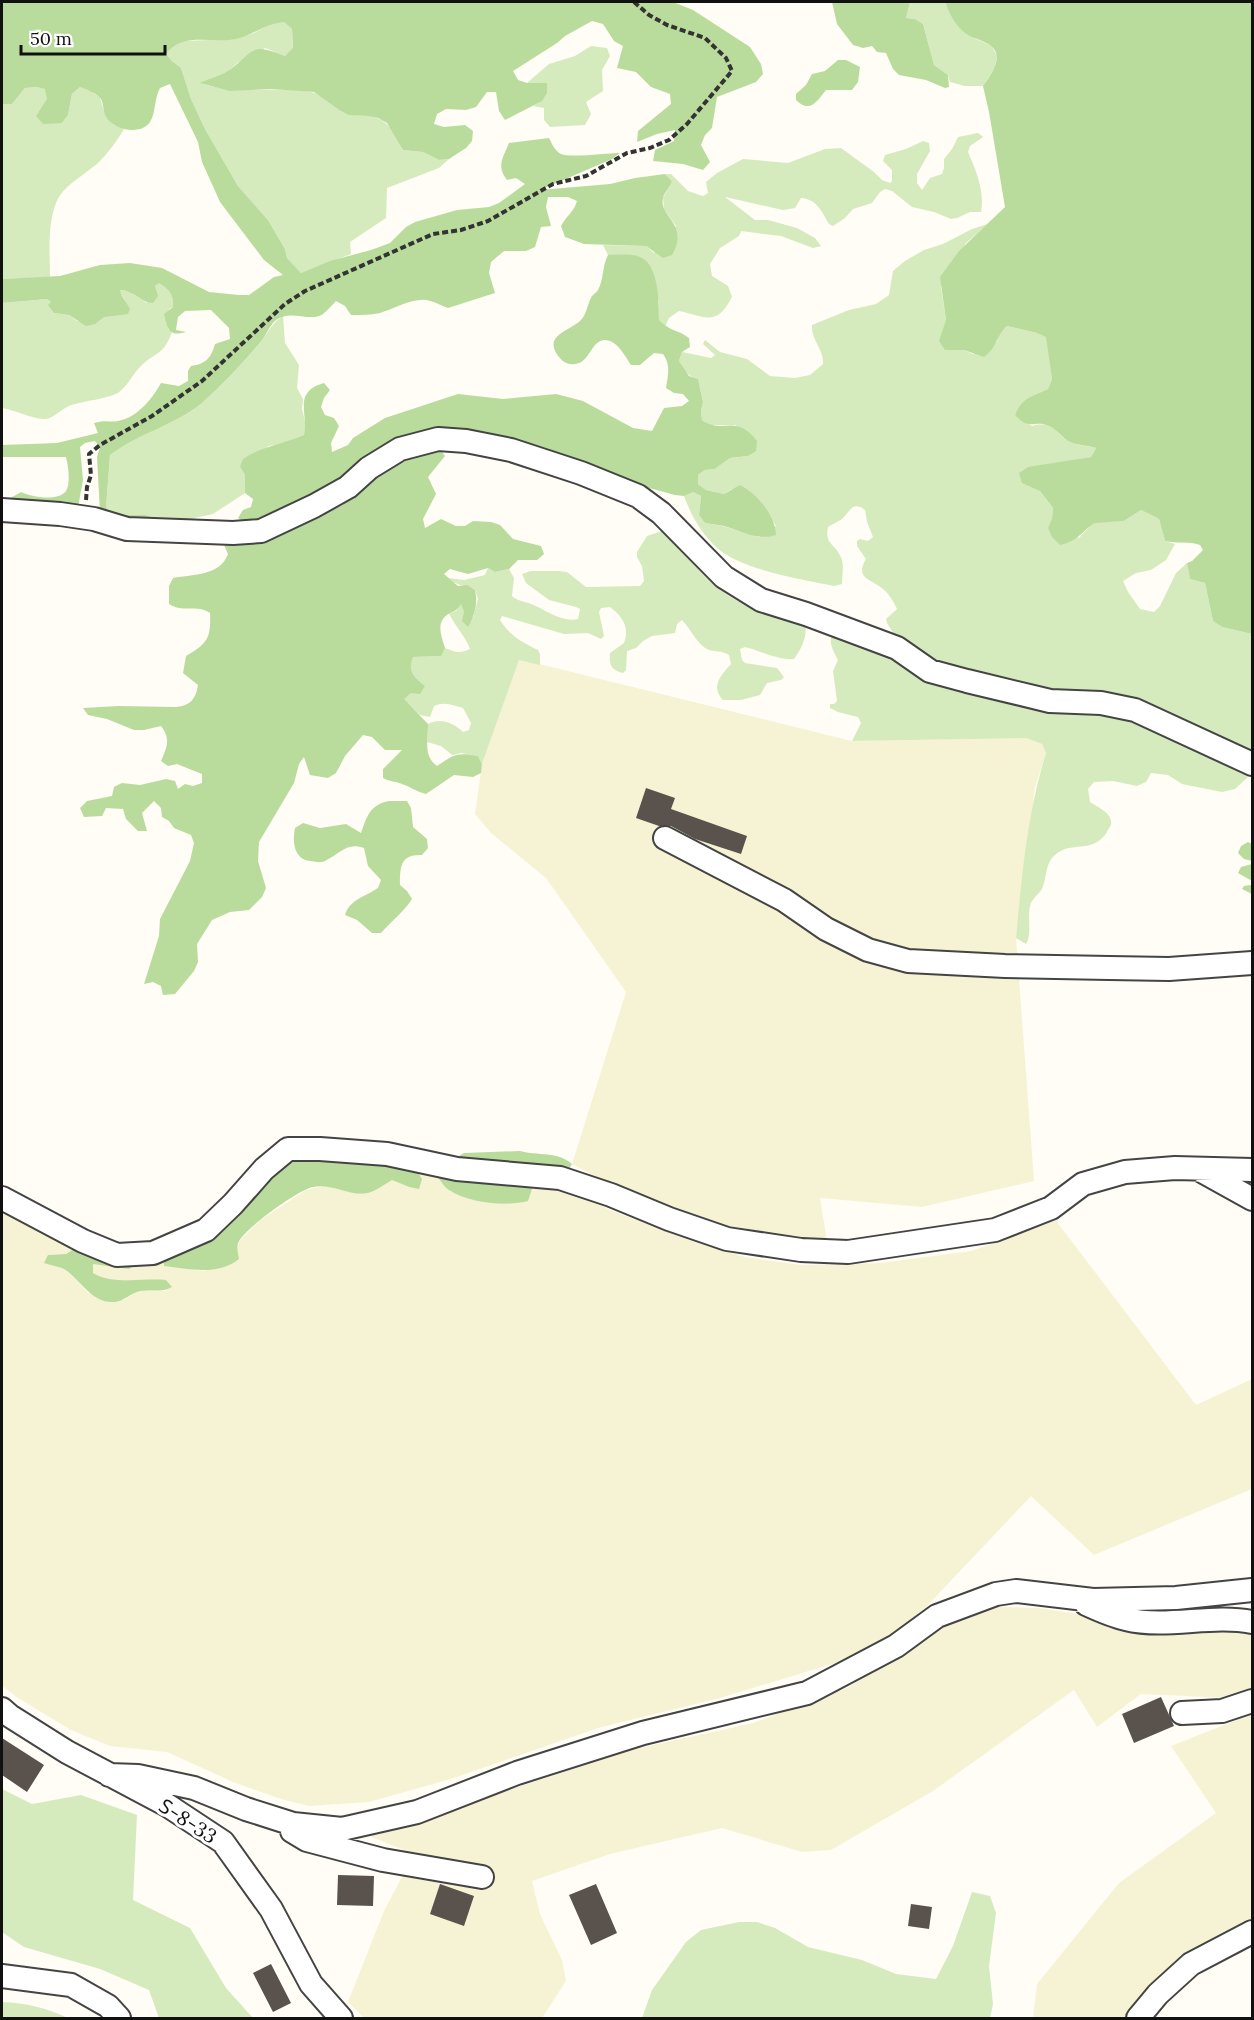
<svg xmlns="http://www.w3.org/2000/svg" width="1254" height="2020" viewBox="0 0 1254 2020" font-family="Lora,'Noto Sans Armenian',serif">
<style>
.farmland{fill:#f6f3d4}
.green{fill:#d5ebbd}
.forest{fill:#b9dc9c}
.building{fill:#5a524d}
.lines{fill:none;stroke-linecap:round;stroke-linejoin:round}
.minor-casing{stroke:#444;stroke-width:26}
.path{stroke:#333;stroke-width:4;stroke-dasharray:6 3;stroke-linecap:butt}
.minor{stroke:#fff;stroke-width:22}
.labels{text-anchor:middle;stroke-width:6;stroke-linejoin:round;paint-order:stroke}
.street-label{font-size:20px;fill:#111;stroke:#fff}
</style>
<rect width="100%" height="100%" fill="#fffdf5"/>
<!-- farmland -->
<path class="farmland" d="M519 659 852 741 1026 738 1042 744 1046 753 1035 787 1016 938 1034 1181 922 1207 820 1198 827 1241 792 1238 743 1228 713 1225 624 1192 572 1164 626 992 546 878 491 833 475 814 482 764Z
M417 1171 534 1183 563 1189 610 1210 678 1236 745 1257 801 1265 881 1263 971 1251 1020 1234 1054 1218 1196 1405 1252 1379V1489L1094 1555 1031 1496 927 1606 868 1653 720 1698 598 1728 451 1779 369 1802 309 1806 281 1799 233 1782 167 1752 110 1746 71 1730 18 1698 2 1686V1212L74 1249 66 1254 48 1255 76 1279 88 1293 123 1300 138 1291H166L165 1280H119L101 1278 93 1273V1264H136L164 1257V1266L205 1271 237 1250 239 1241 259 1221 306 1190 324 1186 360 1194 369 1193 392 1180 409 1187Z
M973 1606 1038 1608 1093 1616 1252 1631V1691L1227 1698 1141 1694 1097 1727 1074 1690 933 1791 831 1850 802 1852 722 1828 610 1854 532 1881 540 1914 562 1960 566 1981 542 2018H364L348 2002 384 1911 414 1854 369 1836 631 1750 753 1723 849 1687Z
M1252 1714V1918L1178 1966 1154 2018H1033L1037 1984 1119 1883 1216 1813 1171 1746Z"/>
<!-- green -->
<path class="green" d="M910 2H945L947 7 974 38 992 46 997 56 995 67 983 86H965L950 82 948 75 934 65 923 24 915 19 906 18Z
M274 22H284L292 29 293 49 285 56 265 48 237 63 230 70 201 83C237 96 273 85 311 92 324 95 333 109 346 113 353 116 362 115 369 116 389 119 395 134 403 150L423 152 439 160 449 159 439 168 387 188 386 218 350 242 351 254 301 273 287 258 285 249 268 220 238 186 205 129 191 99 181 68 172 61 166 54 172 45 182 41 235 39 254 33Z
M591 46 607 48 610 56 602 70 603 91 586 102 591 114 585 125 550 127 544 120V108L533 106C544 100 547 96 547 83H527L549 64 575 56Z
M36 87 46 89 47 99 62 123 68 115 72 94 80 87 91 91 100 98 106 117 114 125 124 129C117 141 109 152 99 162 85 175 63 185 56 203 47 226 50 254 50 277L2 279V104H12L25 88Z
M978 133 983 137 970 146 968 152C976 170 985 192 981 212H970L957 218 951 219 934 212 912 207 892 191 885 189 880 192 872 203 853 209 845 218 833 226 829 224C822 212 817 199 801 198L795 208 783 210 725 197 755 220H768L797 228 815 238 821 246 813 248 781 236 741 231 739 236 720 248 710 264 712 276 728 286 732 297C716 327 707 317 679 311L669 318 665 327 659 320V301L635 256 608 255 603 245 646 246 654 253 676 226 664 209 663 198 672 181 665 174H671L688 191 703 196 708 193 706 182 717 173 743 159 788 163 825 149 841 148 874 172 882 180 890 183 892 181V170L883 161 885 155 906 149 923 141 929 143 930 151 917 174V183L922 190 930 178 942 174 944 168V159L952 149 958 137Z
M988 224 966 243 941 287 946 320 945 350H964L973 354 997 342 999 333 1007 326 1037 333 1047 337 1052 379 1048 389C1031 397 1022 397 1015 415L1032 426C1057 419 1056 439 1076 444 1082 446 1090 446 1096 448L1091 457 1060 463 1040 491 1053 508 1052 519 1079 538 1094 522 1124 521 1141 510 1159 519 1165 541 1175 544 1166 560 1151 570 1136 573 1123 581 1128 592 1140 609 1154 612 1160 606 1176 573 1187 563 1190 579 1205 583 1213 621 1222 627 1252 634V773L1235 789 1222 792 1182 784 1168 775 1151 773 1146 782 1137 786 1113 781 1094 782 1088 789 1090 802C1097 807 1113 813 1111 824 1111 826 1108 829 1107 832 1092 855 1071 840 1055 855 1045 863 1047 878 1042 889 1039 894 1033 898 1031 903 1026 916 1033 933 1026 944L1016 938C1022 875 1027 813 1046 753L1042 744 1026 738 852 741 861 723 858 717 838 712 830 708V704H834L837 701 833 671 838 660C834 652 828 643 832 635L897 639 887 623 886 619 897 609C894 602 889 594 883 589 872 579 854 579 866 559L857 546V541L860 539 868 541 873 537 867 522 865 510C852 500 849 513 842 519 838 522 832 524 828 527 824 546 836 542 842 560 844 567 842 576 842 584L834 586C802 579 740 570 716 547 701 533 691 515 684 496L693 492 701 496 699 515 705 523 723 526 759 537 776 526 761 503 732 489 724 494 706 490 698 484V475L705 470 715 469 730 458 749 456 736 425H709L702 420 701 411 703 402 698 379C687 376 684 370 679 361L682 352 711 358 715 355 703 344 705 340 720 352 747 359 770 376 795 378 810 375 823 364C824 349 811 340 812 325L849 310 876 304 889 295 893 271 905 261 924 250 943 244 972 229Z
M159 282C169 289 174 295 173 307L169 309 168 329 172 332C163 356 157 351 142 365 133 373 128 386 118 393 107 399 82 401 69 406 61 409 54 418 46 419 34 420 15 410 2 408V303L47 299 51 302 54 313 69 315 77 321 104 317 130 309 119 290 129 291 147 303 155 286Z
M283 316 285 343 299 365 297 388 303 399 302 409 306 426 304 435 287 443 269 446 240 467 245 475V493L213 514 190 519H158L146 515H113L106 507 110 455C138 434 175 425 202 403 223 384 244 362 262 340 270 330 272 323 283 316Z
M665 530 672 532C700 576 715 594 765 613 779 618 793 616 805 624 808 636 801 649 794 659 777 660 761 651 745 647L740 649 742 660 745 663 777 668 784 677 781 680 767 683 760 695 741 700H723C710 687 721 675 731 664L729 655C721 650 716 652 709 650 697 645 691 629 682 620L677 624 675 633 652 636 643 641 636 648 627 651 626 670 623 673C611 670 609 665 610 653L624 643C630 627 622 616 610 607L601 608 599 612 604 636 601 639 588 633 564 634 502 616 500 620C510 636 522 642 538 650L540 654V665L519 660 482 764 478 756 461 753 452 755 441 746 427 742 428 724C440 717 454 723 463 732L469 730 471 723 463 708C453 705 444 701 434 706L430 717 420 715 403 699 411 693 409 665 412 657 440 656 445 648C454 652 460 654 470 649 465 635 455 627 449 613L456 611 461 603 464 612 473 618 478 599 475 590C465 584 458 587 448 578L464 580 485 575 488 568 495 572 509 569 514 578 512 596C517 601 524 601 531 604 545 609 561 623 578 619L580 609 576 607 549 600 526 583 522 574 531 571H559L567 572 586 587 640 586 644 581 642 566 637 557V552L647 536Z
M2 1789 32 1804 81 1795 137 1815 133 1900 190 1928 226 1988 253 2018H159L149 1990 100 1969 24 1947 2 1932Z
M972 1892 990 1896 996 1913 989 1966 993 2004 990 2018H642L652 1990 686 1942 701 1930 739 1922H757L775 1928 808 1947 862 1960 896 1974 936 1979 953 1946Z
M2 2002C26 2003 47 2008 68 2018H2Z"/>
<!-- forest -->
<path class="forest" d="M2 2H673L693 10 750 47 761 64 763 74 756 82 717 97 712 128 705 135 701 145 710 162 703 170 683 164 653 161 655 150 674 141 675 130 657 134 637 142 638 131 671 104 670 94 651 87 636 72 617 68 623 46 614 41 603 24 592 21 565 36 557 43 513 71 518 80 527 83H547V93L542 101 505 120 499 111 496 92H487L476 107 466 110 446 109 437 114 434 124 444 127 465 125 473 131 472 141 466 148 449 159 439 160 423 152 403 150 387 123 378 118 368 116 349 115 339 110 314 92 272 89 230 91 200 83C208 79 224 74 231 69 256 49 251 43 285 56L293 48 292 29 284 22C267 23 253 35 236 39 213 44 182 31 166 54L172 61 181 68 191 99 205 129 238 186 268 220 285 249 287 258 301 273 330 261 371 250 390 243 406 227 415 222 457 210 489 207 499 203 525 184 516 178 507 180C496 166 503 158 509 143L549 138C552 144 555 151 561 154 571 158 607 153 620 153L612 159 540 190 610 184 635 178 665 174 672 181C670 187 664 193 663 198 658 216 690 224 672 255L663 258 646 246 584 244 565 237 561 226C566 216 574 212 577 201L568 197H548L546 207 551 226 541 227 535 247 526 251H504L491 262 489 273 495 293 448 308C442 306 436 302 430 301 416 296 394 309 380 313 370 315 361 315 351 315L345 306 336 301C332 305 328 310 323 314 310 323 290 308 275 321 269 326 267 334 262 340 244 362 223 384 202 403 175 425 138 434 110 455L106 507 113 515H146L158 519 155 524 100 512 97 457 100 447 95 441 85 443 80 447 83 480 78 507 7 500 21 492C31 497 58 502 66 491 71 483 68 465 66 457H2V445L57 443 98 433 94 423C107 419 108 423 118 421 138 417 152 399 161 383L179 386 188 381V371L191 366C206 364 211 358 215 344L230 339 229 328 211 310 185 311 178 317 176 330 186 332C168 337 168 329 164 314L173 307C174 295 169 289 159 283L155 286 158 296 153 303C141 303 136 291 120 290 121 297 127 302 130 309L128 314 104 317 95 324 86 326 69 315 54 313 48 305 51 302 47 299 2 303V279L60 276 100 265 130 263 162 268 209 292 239 295H249L274 277 283 275 264 260 220 202 202 162 198 142 170 84 160 88C154 99 156 111 151 120 144 136 114 131 106 117 103 112 104 105 101 99 96 93 88 90 80 87L72 94 68 115 62 123 43 124 36 116 47 99 45 89 36 87 25 88 12 104H2Z
M832 2H910L906 18 915 19 923 24 934 65 948 75 949 87 945 88 926 80 899 75 893 69 886 53 877 52 872 46 863 48 853 45 837 24Z
M945 2H1252V634L1222 627 1213 621 1205 583 1190 579 1187 563 1192 561 1203 550 1200 545C1189 541 1177 544 1165 541L1159 519 1141 510 1124 521 1094 523C1082 532 1076 542 1060 545L1052 537 1048 528 1052 519 1053 508 1040 491 1022 483 1019 473 1028 467 1091 457 1096 448C1087 445 1077 446 1068 441 1061 436 1056 429 1049 426 1034 419 1030 432 1015 415 1022 397 1031 397 1048 389L1052 379 1046 337 1037 333 1007 326C995 337 998 347 984 357L964 350H945L939 341 946 320 940 277 959 251 1005 207 989 112 983 86C994 70 1008 51 982 41 976 38 970 37 965 33 955 25 949 13 945 2Z
M838 60H846L860 67 858 82 852 90H826C817 101 810 114 796 100V94L806 85 812 74 825 71Z
M608 255C618 255 633 253 642 258 659 267 659 304 659 320 669 331 679 330 689 338L690 347 682 352 679 361 689 376 698 379 703 402 701 411 702 420C722 435 735 413 757 441L756 451 748 456 730 458 715 469 705 470 698 475V484L706 490 724 494 740 485C757 493 776 517 776 535 758 541 741 531 724 526 718 525 711 524 705 523L699 515 701 496 693 492 684 496 675 495 638 485 543 447 505 440 435 432 291 514 245 524 238 518 243 510 251 507 253 499 245 493V475L240 467 243 459C262 446 284 444 304 435 309 414 292 392 324 383L330 390 324 398 321 407 325 415 334 418 339 426 331 443 332 452 348 445 353 438 385 418 458 394 503 399 556 394 583 401 633 428 652 431 664 408 682 406 689 401 683 394 674 393 666 388C668 375 671 365 663 354L654 353 640 365H631C625 356 617 340 605 340 591 340 590 363 575 364 568 365 563 362 559 357 542 336 569 331 580 321 587 315 587 304 592 296 594 294 597 292 598 290 604 279 602 266 608 255Z
M439 448 445 456 428 477 436 494 423 519 425 528 441 519 456 526H465L473 521 491 522 500 525 513 539 541 546 544 554 537 560H518L509 569 495 572 488 568 468 574 450 569 444 574 458 586 467 585 475 590C478 603 475 615 468 627L462 621 464 612 461 604C457 610 456 610 450 613 435 621 441 635 445 648L441 656 413 657C407 672 414 677 425 686L420 694 411 693 404 699 428 724C428 740 423 756 437 766 454 754 458 752 478 756L482 764 481 773 473 777 454 775 426 794C417 792 411 787 402 784 395 781 390 782 383 778V769L402 750H385L372 737 363 735 345 756 336 773 328 778 310 775 304 757 299 764 294 783 259 842 258 861 266 888 262 897 249 910 230 912 212 920 197 944 198 962 194 971 175 994 163 995 161 986 153 982 144 984 159 936 160 919 190 861 194 843 191 835 174 828 169 821 162 817 161 808 154 801 142 813 147 831H138L126 819 123 809 106 808 102 816 84 817 80 808 87 801 112 796 114 787 122 783 140 785 166 779 175 781 178 789 185 784 193 786 202 783V774L177 764 168 766 161 761C167 747 171 739 161 726L144 730H134L107 719 88 715 83 708 118 706 176 707C190 706 196 699 198 685L183 673 186 656C208 643 211 638 210 613 197 604 182 613 169 604V586L173 578C194 574 220 576 228 554L224 545 206 538 242 541 274 538 343 505 364 476 386 459Z
M389 801H407L411 808 413 827 427 839 428 848 422 855C400 854 400 867 400 885L407 891 412 899C404 912 391 921 381 933H372L357 920 345 915C350 899 365 897 378 888L381 880 368 866 364 848C346 842 340 854 325 861 321 863 316 862 311 861 294 860 292 842 295 828L303 823 320 828 346 824 361 833C367 817 369 805 389 801Z
M1248 842 1252 844V894L1242 889 1244 886 1251 885 1252 881 1238 873 1241 867 1252 864V861L1244 859 1238 853 1241 846Z
M520 1151C538 1156 558 1151 572 1164L568 1171 534 1183 528 1201C505 1207 469 1203 449 1190 444 1187 441 1181 437 1176L439 1168 464 1153Z
M332 1154 392 1167 400 1163 417 1171 422 1179 419 1189 409 1187 392 1180C385 1184 376 1191 368 1193 350 1197 332 1183 313 1187 298 1190 247 1227 239 1241 236 1246 238 1253 239 1259 218 1276 188 1269 164 1266V1257L281 1160Z
M74 1249H83L136 1264 129 1269 93 1264V1273C113 1285 142 1278 166 1280L172 1287C162 1293 151 1289 140 1291 131 1293 124 1301 115 1302 90 1304 81 1278 62 1268 56 1266 49 1265 44 1263L48 1255 66 1254Z"/>
<!-- building -->
<path class="building" d="M646 788 675 798 671 809 747 836 741 854 695 839 671 826H659L636 818Z
M1161 1697 1174 1726 1134 1743 1122 1714Z
M2 1738 44 1765 27 1792 2 1775Z
M338 1875 374 1876 373 1906 337 1905Z
M440 1884 474 1896 464 1926 430 1914Z
M596 1884 617 1933 591 1945 569 1895Z
M911 1904 932 1907 929 1929 908 1926Z
M271 1964 291 2003 273 2012 253 1973Z"/>
<g class="lines">
<defs>
<path id="minor" d="M2 510 60 514 94 519 127 529 233 533 261 531 314 506 348 487 369 468 400 449 438 439 466 441 511 450 581 473 638 496 661 513 724 577 761 600 806 614 897 648 930 671 967 681 1050 701 1101 703 1135 710 1252 764
M665 838 784 900 826 929 868 950 908 961 1005 966 1109 968 1169 969 1252 963
M1198 1169 1252 1199
M2 1198 83 1241 117 1255 153 1253 206 1230 233 1204 264 1169 288 1149H320L387 1154 457 1169 560 1178 611 1195 669 1219 727 1239 801 1250 848 1252 995 1230 1051 1208 1083 1184 1125 1172 1175 1168 1252 1170
M1086 1604C1099 1610 1112 1616 1126 1619 1167 1629 1211 1614 1252 1622
M2 1709 10 1716 67 1752 167 1805 223 1842 271 1909 311 1984 341 2018
M1182 1713 1222 1711 1252 1701
M109 1775 138 1776 194 1788 246 1809 293 1824 342 1829 417 1812 517 1773 643 1733 807 1693 896 1646 937 1616 996 1594 1016 1591 1093 1600 1176 1598 1252 1590
M292 1831 307 1840 383 1860 482 1877
M2 1976 71 1985 108 2006 119 2018
M1138 2018 1158 1994 1191 1964 1252 1932"/>
</defs>
<!-- minor casing -->
<use href="#minor" class="minor-casing"/>
<!-- path -->
<path class="path" d="M86 500 87 487 91 475 89 454 100 445 152 416 202 381 285 304 305 291 433 234 461 230 488 221 553 184 586 176 627 153 650 148 669 140 687 124 732 71 726 58 705 38 667 25 649 15 634 2"/>
<!-- minor -->
<use href="#minor" class="minor"/>
</g>
<g class="labels">
<!-- street labels -->
<g class="street-label">
<text transform="translate(188 1821) rotate(33)" y="7">Տ-8-33</text>
</g>
</g>
<!-- border -->
<rect width="1254" height="2020" fill="none" stroke="#111111" stroke-width="6"/>
<!-- scale -->
<path d="M21 45v9h144v-9" fill="none" stroke="#111111" stroke-width="3"/>
<text x="30" y="45" font-size="18" fill="#111111" stroke="#ffffff" stroke-width="4.5" paint-order="stroke">50 m</text>
</svg>
